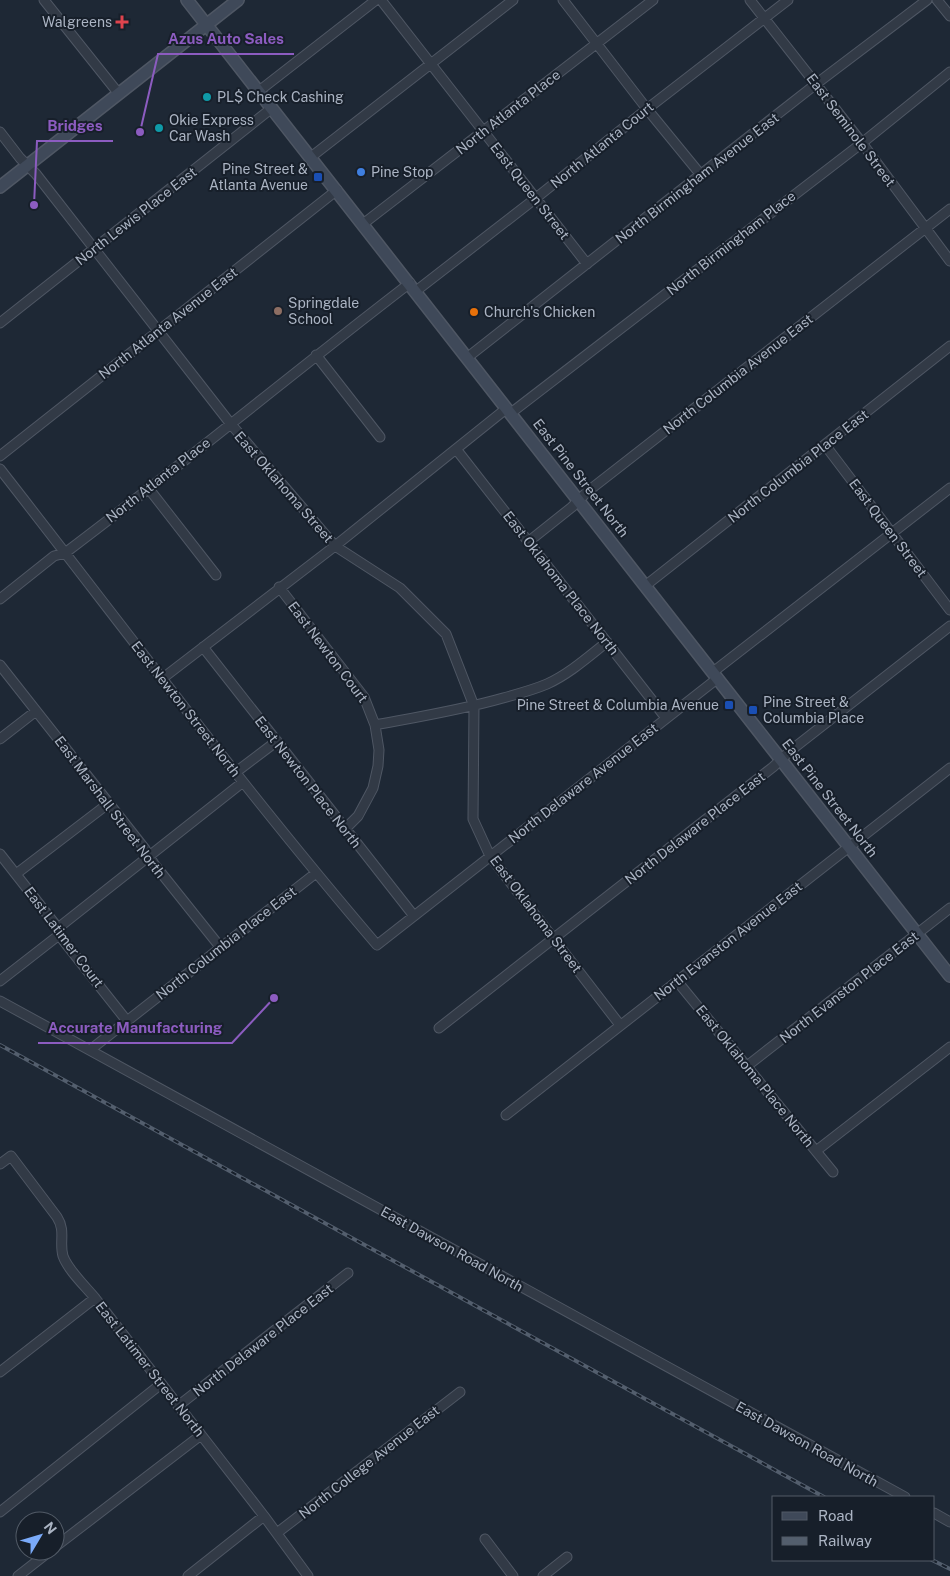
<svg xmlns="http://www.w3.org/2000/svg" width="950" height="1576" viewBox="0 0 950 1576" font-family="'Public Sans',sans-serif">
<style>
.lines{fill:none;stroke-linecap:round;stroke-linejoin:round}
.street-casing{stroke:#4f5764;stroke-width:11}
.secondary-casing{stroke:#4f5764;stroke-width:14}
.street{stroke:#323a46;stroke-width:9}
.secondary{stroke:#3f4959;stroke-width:11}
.rail-casing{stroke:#535e6d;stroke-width:4}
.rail{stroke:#171f2a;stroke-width:2;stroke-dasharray:5.5;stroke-linecap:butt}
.health-dot{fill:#e0444e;stroke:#171f2a;stroke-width:2}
.culture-dot{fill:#0f9aa8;stroke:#171f2a;stroke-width:2}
.shop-dot{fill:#3f7fe0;stroke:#171f2a;stroke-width:2}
.transit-dot{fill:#1a4fb4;stroke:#171f2a;stroke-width:2}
.education-dot{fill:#8d6e63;stroke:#171f2a;stroke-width:2}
.food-dot{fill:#e8710a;stroke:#171f2a;stroke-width:2}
.labels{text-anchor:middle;stroke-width:4;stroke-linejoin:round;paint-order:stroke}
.poi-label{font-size:14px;fill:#abb4c3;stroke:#171f2a;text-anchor:start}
.street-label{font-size:14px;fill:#abb4c3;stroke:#171f2a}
.leader{fill:none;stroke:#8c5cc0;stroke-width:2}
.callout-dot{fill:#8c5cc0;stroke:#171f2a;stroke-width:2}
.callout-label{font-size:15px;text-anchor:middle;font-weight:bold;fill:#8c5cc0;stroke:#171f2a;stroke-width:4;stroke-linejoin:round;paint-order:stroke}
</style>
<rect width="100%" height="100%" fill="#1e2835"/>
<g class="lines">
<defs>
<path id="street" d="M44 0 119 94
M381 0 587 264
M563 0 647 109 701 175
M750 0 862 143 950 261
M937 0 950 16
M259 91 376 0
M0 132 20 158 36 174 230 423 335 546 400 588 446 634 474 706 473 819 490 856 620 1025
M311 157 513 0
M363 224 653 0
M416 291 536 198 647 109 788 0
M0 323 272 108
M316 355 380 437
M468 357 816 84 927 0
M511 413 862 143 950 72
M825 445 950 610
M456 449 666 718
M0 456 337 190
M0 469C125 629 245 791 377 945L718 678
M149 489 216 575
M528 542 572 507 587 492 950 209
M645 586 950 346
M279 587 364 697 375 725 379 750 378 766 373 788 358 816 345 829
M0 599 54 556 65 553C182 465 294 372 410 283
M203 647 414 916
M0 665 145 849 154 864 221 948
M713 672 950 488
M163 678 335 546 507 408
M375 725C418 717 461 710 503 698 518 694 533 690 547 684 569 674 588 657 607 642
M0 739 36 711
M236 772 277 741
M0 854 58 928 59 935 127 1021
M16 874 109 803
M58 928 243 782
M0 981 59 935
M677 981 833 1172
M0 1001 905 1497
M439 1028 773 767 790 751 950 626
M90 1050 316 873
M747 1066 950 908
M506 1115 950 768
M816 1151 950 1047
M0 1164 11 1156 57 1217C66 1231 59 1242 63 1256 68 1270 85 1286 95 1298L264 1516 308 1576
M0 1372 95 1298
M178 1406 348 1273
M0 1512 161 1384
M934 1513 950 1522
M277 1533 460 1392
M485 1539 513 1576
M55 1547 201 1435
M18 1576 50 1551
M188 1576 264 1516
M543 1576 567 1557"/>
<path id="secondary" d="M187 0 950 976
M0 187 238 0"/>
</defs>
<!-- street casing -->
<use href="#street" class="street-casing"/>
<!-- secondary casing -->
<use href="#secondary" class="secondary-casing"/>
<!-- street -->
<use href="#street" class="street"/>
<!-- secondary -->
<use href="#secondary" class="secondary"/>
<defs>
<path id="rail" d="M0 1045 824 1497
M932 1560 950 1569"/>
</defs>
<!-- rail casing -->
<use href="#rail" class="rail-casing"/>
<!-- rail -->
<use href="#rail" class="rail"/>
</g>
<!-- markers -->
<path class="health-dot" d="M119.5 14.5h5v5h5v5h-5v5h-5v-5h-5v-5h5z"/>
<g class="culture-dot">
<circle cx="207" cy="97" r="5"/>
<circle cx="159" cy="128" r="5"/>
</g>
<circle class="shop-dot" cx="361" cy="172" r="5"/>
<g class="transit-dot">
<rect x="313" y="172" width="10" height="10" rx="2.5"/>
<rect x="724" y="700" width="10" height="10" rx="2.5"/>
<rect x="748" y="705" width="10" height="10" rx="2.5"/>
</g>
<circle class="education-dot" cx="278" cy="311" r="5"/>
<circle class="food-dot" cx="474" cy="312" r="5"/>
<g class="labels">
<!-- poi labels -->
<g class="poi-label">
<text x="112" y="27" text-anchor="end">Walgreens</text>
<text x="217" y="102">PL$ Check Cashing</text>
<text x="169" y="125">Okie Express<tspan x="169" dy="16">Car Wash</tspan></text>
<text x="308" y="174" text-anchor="end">Pine Street &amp;<tspan x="308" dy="16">Atlanta Avenue</tspan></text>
<text x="371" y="177">Pine Stop</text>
<text x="288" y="308">Springdale<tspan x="288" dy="16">School</tspan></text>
<text x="484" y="317">Church's Chicken</text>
<text x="763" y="707">Pine Street &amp;<tspan x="763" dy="16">Columbia Place</tspan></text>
<text x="719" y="710" text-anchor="end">Pine Street &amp; Columbia Avenue</text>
</g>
<!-- street labels -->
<g class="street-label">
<text transform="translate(508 112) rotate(-38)" y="5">North Atlanta Place</text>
<text transform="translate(851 130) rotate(53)" y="5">East Seminole Street</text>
<text transform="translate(602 145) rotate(-39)" y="5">North Atlanta Court</text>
<text transform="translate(697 178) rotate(-38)" y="5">North Birmingham Avenue East</text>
<text transform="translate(530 191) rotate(52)" y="5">East Queen Street</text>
<text transform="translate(136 216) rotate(-38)" y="5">North Lewis Place East</text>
<text transform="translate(731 243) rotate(-38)" y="5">North Birmingham Place</text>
<text transform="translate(168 323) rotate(-38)" y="5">North Atlanta Avenue East</text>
<text transform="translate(738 374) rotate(-38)" y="5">North Columbia Avenue East</text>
<text transform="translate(798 466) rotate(-38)" y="5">North Columbia Place East</text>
<text transform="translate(581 478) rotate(52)" y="5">East Pine Street North</text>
<text transform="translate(158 480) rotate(-38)" y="5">North Atlanta Place</text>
<text transform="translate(284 487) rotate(49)" y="5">East Oklahoma Street</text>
<text transform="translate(888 528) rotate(53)" y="5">East Queen Street</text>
<text transform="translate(561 583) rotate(52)" y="5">East Oklahoma Place North</text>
<text transform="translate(328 652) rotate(53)" y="5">East Newton Court</text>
<text transform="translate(186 709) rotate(52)" y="5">East Newton Street North</text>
<text transform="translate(308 782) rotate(52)" y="5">East Newton Place North</text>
<text transform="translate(583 783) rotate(-38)" y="5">North Delaware Avenue East</text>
<text transform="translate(830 798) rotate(52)" y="5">East Pine Street North</text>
<text transform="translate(110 807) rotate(53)" y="5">East Marshall Street North</text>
<text transform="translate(695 828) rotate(-38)" y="5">North Delaware Place East</text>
<text transform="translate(536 914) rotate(53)" y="5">East Oklahoma Street</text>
<text transform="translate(64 937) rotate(53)" y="5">East Latimer Court</text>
<text transform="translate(728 941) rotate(-38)" y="5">North Evanston Avenue East</text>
<text transform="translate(226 943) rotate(-38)" y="5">North Columbia Place East</text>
<text transform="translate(849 987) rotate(-38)" y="5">North Evanston Place East</text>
<text transform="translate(755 1076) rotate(51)" y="5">East Oklahoma Place North</text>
<text transform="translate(452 1249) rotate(29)" y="5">East Dawson Road North</text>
<text transform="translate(263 1340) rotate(-38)" y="5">North Delaware Place East</text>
<text transform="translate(150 1369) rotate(52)" y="5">East Latimer Street North</text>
<text transform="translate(807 1444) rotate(29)" y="5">East Dawson Road North</text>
<text transform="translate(369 1462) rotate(-38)" y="5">North College Avenue East</text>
</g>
</g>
<!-- callouts -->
<path class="leader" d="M140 132L158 54H294M34 205L37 141H113M274 998L232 1043H38"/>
<g class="callout-dot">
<circle cx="140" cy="132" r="5"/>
<circle cx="34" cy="205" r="5"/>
<circle cx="274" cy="998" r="5"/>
</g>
<g class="callout-label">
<text x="226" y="44">Azus Auto Sales</text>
<text x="75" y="131">Bridges</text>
<text x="135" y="1033">Accurate Manufacturing</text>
</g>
<!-- legend -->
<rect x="772" y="1496" width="162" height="65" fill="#171f2a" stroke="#525b67"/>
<rect x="782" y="1512" width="25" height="8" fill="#3f4959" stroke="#525b67"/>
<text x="818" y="1521" font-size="15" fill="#abb4c3">Road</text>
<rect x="782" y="1537" width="25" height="8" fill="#535e6d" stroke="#525b67"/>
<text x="818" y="1546" font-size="15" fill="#abb4c3">Railway</text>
<!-- north arrow -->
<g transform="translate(40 1536) rotate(52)"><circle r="24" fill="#171f2a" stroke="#525b67"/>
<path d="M0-4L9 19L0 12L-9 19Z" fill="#7aaaf9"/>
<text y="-8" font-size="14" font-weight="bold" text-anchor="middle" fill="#abb4c3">N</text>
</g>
</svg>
